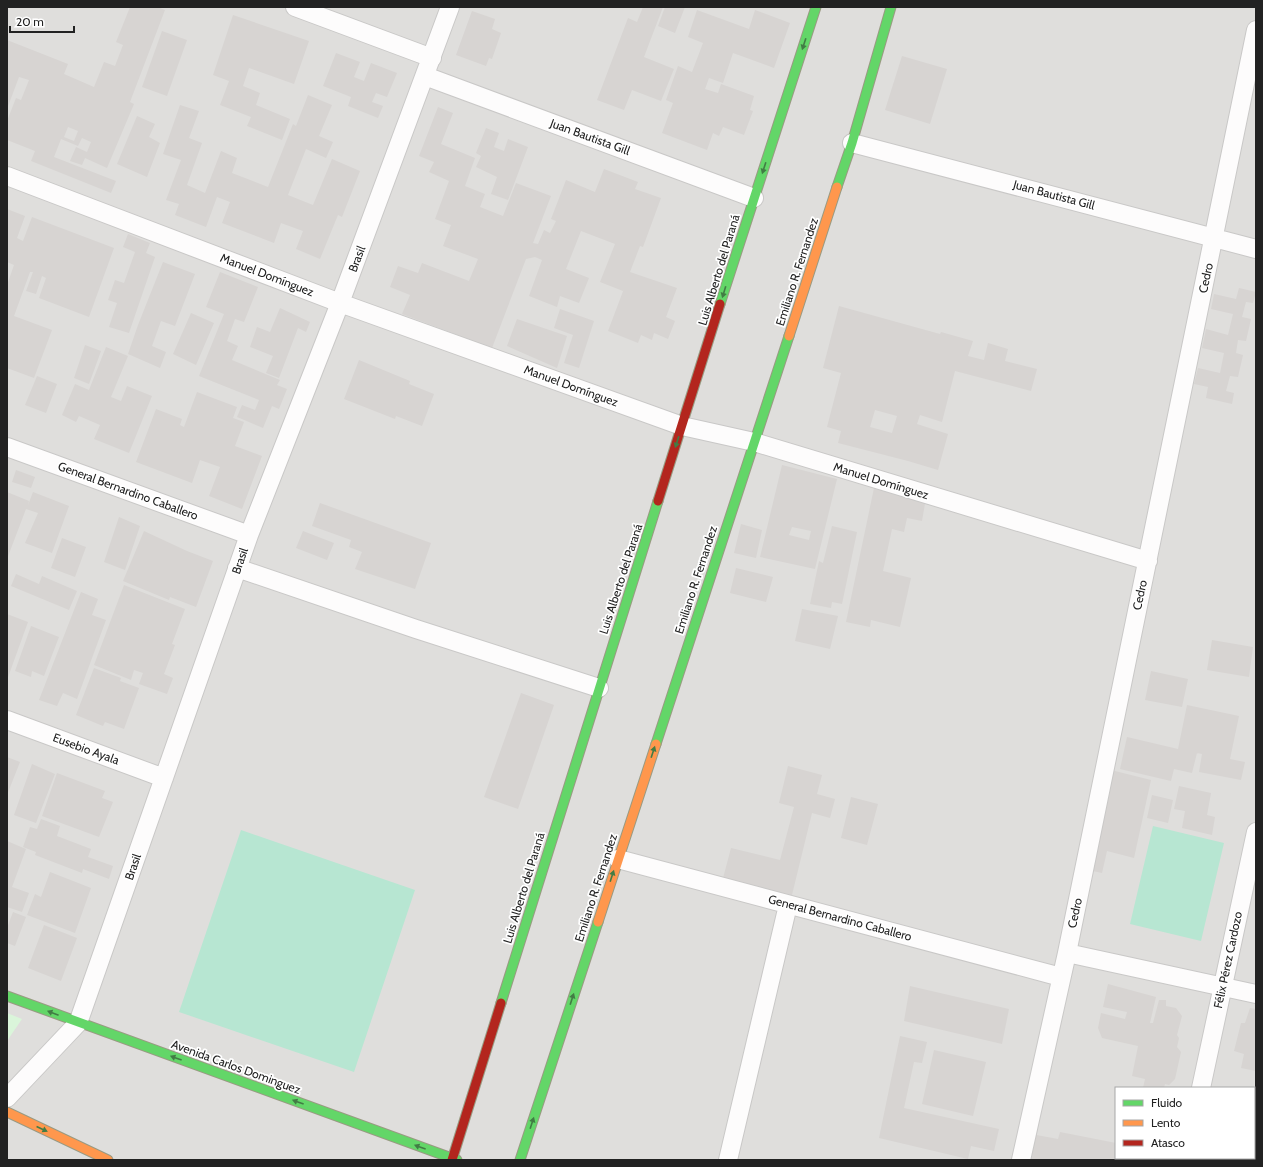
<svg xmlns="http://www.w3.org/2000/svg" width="1263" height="1167" viewBox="0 0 1263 1167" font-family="Cabin,sans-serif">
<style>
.residential{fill:#dfdedc;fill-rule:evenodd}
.park{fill:#daf5da}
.pitch{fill:#b7e6d2}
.building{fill:#d7d4d2;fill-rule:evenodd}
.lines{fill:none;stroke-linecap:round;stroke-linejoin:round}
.street-casing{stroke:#c9c8c7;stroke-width:20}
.fast-casing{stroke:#999a82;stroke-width:11}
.slow-casing{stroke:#999a82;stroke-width:11}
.jam-casing{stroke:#999a82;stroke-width:11}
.street{stroke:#fdfcfc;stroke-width:18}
.fast{stroke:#63d668;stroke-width:9}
.slow{stroke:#ff974d;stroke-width:9}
.jam{stroke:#b3261e;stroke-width:9}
.oneway{fill:#427c45}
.labels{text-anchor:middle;stroke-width:3.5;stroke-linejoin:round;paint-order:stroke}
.street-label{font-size:12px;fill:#222;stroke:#fff}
</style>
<rect width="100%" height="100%" fill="#f0eeeb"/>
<!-- residential -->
<path class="residential" d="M7 7H1256V1160H7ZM1116 1088H1254V1158H1116Z"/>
<!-- park -->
<path class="park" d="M7 1013 22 1019 7 1041Z"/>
<!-- pitch -->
<path class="pitch" d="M1153 826 1224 843 1201 941 1130 924Z
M241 830 415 890 354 1072 179 1012Z"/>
<!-- building -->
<path class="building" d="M130 7H157L165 10 130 102 134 104 107 168 85 158 82 165 70 161 76 147 87 152 91 142 82 138 78 146 61 139 54 157 116 181 111 193 31 161 35 151 7 140V121L16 98 21 100 29 80 19 77 7 109V40L68 64 64 74 94 87 104 62 115 66 123 45 116 42ZM68 127 78 131 74 141 64 137Z
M643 7H663L644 57 674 69 661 101 632 90 624 110 597 100 628 18 637 22Z
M665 7H685L675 33 658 26Z
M697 10 749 29 755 10 790 23 774 68 733 53 723 83 709 78 705 89 718 93 721 84 754 96 750 110 753 111 744 135 723 127 719 136 713 133 707 150 662 133 673 103 666 100 678 66 692 72 703 43 688 37Z
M472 11 495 19 492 29 501 33 492 59 489 58 486 66 456 55Z
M233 15 309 41 294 84 249 68 243 86 260 93 256 105 290 119 282 140 247 126 251 117 220 105 229 81 213 75Z
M162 31 187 40 167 96 142 87Z
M336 53 360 62 354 77 364 81 371 63 397 73 387 97 376 93 372 102 383 106 378 118 348 106 351 97 323 86Z
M902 56 947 69 930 124 885 110Z
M308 95 332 105 319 136 333 142 326 158 306 149 288 195 313 205 332 159 360 171 342 217 338 215 320 259 296 249 303 231 281 223 274 243 222 223 230 202 217 197 206 227 175 215 179 204 166 200 181 160 163 154 180 105 199 111 189 138 202 143 187 185 205 193 221 151 237 158 232 173 268 187 293 124 296 126Z
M438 107 453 113 441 144 475 158 465 186 485 194 480 207 503 216 516 183 551 196 533 243 538 244 544 230 550 233 556 221 551 219 566 180 595 192 604 169 638 182 635 189 661 198 643 247 640 246 630 272 677 288 666 317 675 321 668 339 654 333 652 340 641 335 638 343 608 331 625 286 623 291 600 282 615 244 581 231 566 269 589 278 579 303 560 296 557 307 529 296 542 260 535 257 526 259 492 348 402 314 410 295 390 287 398 266 418 273 422 263 469 281 478 259 443 246 451 225 435 219 449 181 429 172 434 162 419 156Z
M137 116 155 124 149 137 160 143 147 177 117 164Z
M486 128 499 133 494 147 504 151 508 139 528 147 508 200 491 194 497 177 476 167 481 156 476 153Z
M7 209 25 216 17 238 23 241 32 217 114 248 89 317 39 298 46 278 42 276 36 294 26 291 33 272H30L14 316 52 330 34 378 7 368V285L14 265 7 262Z
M128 234 150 243 146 253 155 257 129 333 109 327 117 303 108 300 115 280 124 283 135 252 123 247Z
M163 262 195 274 175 326 161 321 157 332 152 346 166 352 160 368 128 354 138 325Z
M220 272 258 287 244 322 235 319 227 341 238 346 232 360 280 380 277 385 287 389 279 409 272 406 263 428 237 417 242 405 255 410 259 400 199 376 224 314 206 307Z
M1239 288 1256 292 1253 303 1246 302 1242 317 1251 319 1246 341 1238 340 1236 353 1243 355 1238 377 1230 376 1226 391 1234 393 1232 404 1206 398 1208 387 1194 384 1198 368 1220 373 1224 353 1202 348 1206 329 1228 335 1233 314 1211 309 1214 294 1236 299Z
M839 306 940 334 941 332 973 341 968 356 984 360 988 343 1008 349 1005 361 1037 369 1031 391 955 371 942 422 920 415 917 424 948 434 938 470 908 461 838 443 841 431 827 427 841 373 823 368ZM875 410 897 416 892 433 870 427Z
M280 308 310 322 306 332 298 328 279 378 266 373 273 356 250 347 257 327 270 332Z
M560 309 594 321 579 368 564 363 573 335 554 328Z
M191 313 214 323 196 365 173 354Z
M517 319 567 336 557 368 507 346Z
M85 345 101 351 89 384 74 378Z
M106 347 128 356 111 397 121 401 127 386 152 396 129 453 94 439 100 425 79 416 76 422 62 415 75 384 89 390Z
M359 360 410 381 409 384 434 394 422 426 396 416 395 419 344 399Z
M37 376 57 384 46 413 25 405Z
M197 392 237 407 233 418 244 422 235 446 262 456 242 509 209 496 220 467 200 460 192 483 136 462 156 409 182 419 180 425 184 427Z
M782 465 837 479 815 569 760 557ZM792 527 811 531 809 540 789 535Z
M16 470 35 477 31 488 12 482Z
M874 488 926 498 922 521 907 518 904 532 892 529 883 571 911 578 900 627 871 620 870 627 846 622Z
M7 492 29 501 28 505 33 492 69 506 52 553 25 543 38 513 26 509 7 559Z
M320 503 431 543 415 589 355 569 362 552 349 547 351 540 312 526Z
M119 517 140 526 125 570 104 562Z
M741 524 762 530 756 558 734 553Z
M832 526 857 532 842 604 832 602 831 608 810 604 819 561 823 563Z
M144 531 187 551 213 561 196 607 170 597 169 600 123 581Z
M303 531 334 543 327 560 296 548Z
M62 538 86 547 75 577 51 568Z
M736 568 773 577 766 602 730 593Z
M16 574 39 584 42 576 77 591 69 610 11 586Z
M124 585 185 609 172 644 175 645 164 674 173 678 167 694 139 684 143 673 134 670 131 680 94 665Z
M81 592 98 599 92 615 106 620 77 699 63 693 57 706 39 700Z
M802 609 838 616 830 649 795 641Z
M7 614 28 622 7 680Z
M31 626 59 637 44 676 32 671 31 677 15 671Z
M1212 640 1253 647 1249 677 1207 670Z
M94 668 121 678 120 681 139 688 124 729 105 722 103 726 76 715Z
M1151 671 1188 679 1182 707 1145 700Z
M521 693 554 705 518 809 484 797Z
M1187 705 1239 716 1230 759 1245 762 1241 780 1199 772 1202 754 1192 752 1197 753 1192 773 1174 769 1171 781 1120 769 1127 737 1178 749Z
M7 757 20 762 7 795Z
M32 764 55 774 36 823 14 815Z
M788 766 822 775 817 794 835 799 830 818 812 813 791 899 722 882 731 848 780 860 794 807 779 803Z
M1111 770 1151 780 1134 858 1107 851 1102 873 1088 870Z
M57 773 105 791 102 798 113 802 99 837 42 816Z
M1179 786 1211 793 1207 815 1215 817 1212 835 1182 828 1185 811 1174 809Z
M1152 795 1173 800 1168 823 1147 818Z
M851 797 878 804 867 845 841 838Z
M41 819 60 826 57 836 91 849 88 857 113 866 109 879 83 869 82 873 35 855 36 852 23 847 30 827 37 829Z
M7 841 26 849 12 887 29 893 22 912 7 907Z
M50 872 91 888 75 933 27 915 35 894 41 897Z
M13 912 26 917 15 946 7 943V928Z
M44 925 77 938 61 981 28 968Z
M1108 984 1156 997 1150 1023H1153L1159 1000H1166V1006L1176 1008 1182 1016 1177 1035 1179 1038 1177 1047 1181 1052 1175 1079 1169 1085 1165 1084 1164 1088H1143L1145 1079 1132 1076 1138 1046 1102 1038 1098 1028 1101 1013 1125 1019 1127 1012 1103 1007Z
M910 986 1009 1009 1002 1044 904 1021Z
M1250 1008 1256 1009V1071L1241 1068 1244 1054 1234 1051 1241 1023H1245Z
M900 1036 927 1042 922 1063 914 1062 904 1108 999 1129 994 1151 971 1146 968 1159 879 1138Z
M934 1050 986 1062 973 1116 922 1104Z
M1060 1132 1116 1143V1158H1158L1157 1160H1026L1031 1134 1058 1139Z"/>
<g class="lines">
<defs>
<path id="street" d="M295 7 432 58
M425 76 754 198
M852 143 1256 249
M7 176 340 303 682 426 754 442 1148 561
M7 447 249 535
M237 568 416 629 599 688
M7 720 164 778
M618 859 1061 977
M1067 953 1256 994
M1201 1088 1256 832
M7 1098 78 1023 249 535 340 303 450 7
M728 1160 788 905
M1021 1160 1067 953 1256 30
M1185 1160 1186 1158"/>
<path id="fast" d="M837 187 852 143 891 7
M720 304 816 7
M656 744 789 336
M7 996 457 1160
M501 1003 658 501
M520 1160 598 922"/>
<path id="slow" d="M789 336 837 187
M598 922 656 744
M7 1112 108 1160"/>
<path id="jam" d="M658 501 720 304
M452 1160 501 1003"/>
</defs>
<!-- street casing -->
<use href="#street" class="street-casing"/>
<!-- fast casing -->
<use href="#fast" class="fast-casing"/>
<!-- slow casing -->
<use href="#slow" class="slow-casing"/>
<!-- jam casing -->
<use href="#jam" class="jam-casing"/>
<!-- street -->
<use href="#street" class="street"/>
<!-- fast -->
<use href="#fast" class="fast"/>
<!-- slow -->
<use href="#slow" class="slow"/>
<!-- jam -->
<use href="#jam" class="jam"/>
</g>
<!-- one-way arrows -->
<defs><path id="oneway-solid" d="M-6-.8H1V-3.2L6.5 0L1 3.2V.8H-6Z"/></defs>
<g class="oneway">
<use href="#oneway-solid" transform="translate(804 44) rotate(108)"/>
<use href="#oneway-solid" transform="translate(764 168) rotate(108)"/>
<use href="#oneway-solid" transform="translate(724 292) rotate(107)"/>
<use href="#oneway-solid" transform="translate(677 442) rotate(108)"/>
<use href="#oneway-solid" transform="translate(653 752) rotate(-72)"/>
<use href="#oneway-solid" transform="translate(612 876) rotate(-72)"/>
<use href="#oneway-solid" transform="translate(572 999) rotate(-72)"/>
<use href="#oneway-solid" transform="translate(53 1013) rotate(-159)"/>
<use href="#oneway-solid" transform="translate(176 1058) rotate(-160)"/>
<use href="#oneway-solid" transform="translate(298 1102) rotate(-160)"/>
<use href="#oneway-solid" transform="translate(532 1123) rotate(-72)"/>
<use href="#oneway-solid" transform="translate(42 1129) rotate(25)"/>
<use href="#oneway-solid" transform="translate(420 1147) rotate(-160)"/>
</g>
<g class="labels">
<!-- street labels -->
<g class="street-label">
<text transform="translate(590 137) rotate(20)" y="4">Juan Bautista Gill</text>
<text transform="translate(1054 195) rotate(15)" y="4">Juan Bautista Gill</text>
<text transform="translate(357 259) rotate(-69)" y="4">Brasil</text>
<text transform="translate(719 270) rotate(-73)" y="4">Luis Alberto del Paraná</text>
<text transform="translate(797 272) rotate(-72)" y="4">Emiliano R. Fernandez</text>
<text transform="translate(267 275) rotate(21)" y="4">Manuel Domínguez</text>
<text transform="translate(1206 278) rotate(-78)" y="4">Cedro</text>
<text transform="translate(571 386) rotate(20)" y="4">Manuel Domínguez</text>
<text transform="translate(881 481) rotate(17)" y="4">Manuel Domínguez</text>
<text transform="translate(128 491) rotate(20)" y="4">General Bernardino Caballero</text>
<text transform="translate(240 561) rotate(-71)" y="4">Brasil</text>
<text transform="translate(621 579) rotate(-72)" y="4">Luis Alberto del Paraná</text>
<text transform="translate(696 580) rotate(-72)" y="4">Emiliano R. Fernandez</text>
<text transform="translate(1140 595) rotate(-78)" y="4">Cedro</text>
<text transform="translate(86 749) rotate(20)" y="4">Eusebio Ayala</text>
<text transform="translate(133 867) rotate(-71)" y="4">Brasil</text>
<text transform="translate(524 888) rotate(-73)" y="4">Luis Alberto del Paraná</text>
<text transform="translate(596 888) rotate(-72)" y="4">Emiliano R. Fernandez</text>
<text transform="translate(1075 913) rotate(-78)" y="4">Cedro</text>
<text transform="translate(840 918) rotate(15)" y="4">General Bernardino Caballero</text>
<text transform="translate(1228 960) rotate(-78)" y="4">Félix Pérez Cardozo</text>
<text transform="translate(236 1067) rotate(20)" y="4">Avenida Carlos Dominguez</text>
</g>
</g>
<!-- border -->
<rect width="1263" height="1167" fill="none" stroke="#222222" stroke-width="16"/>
<!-- legend -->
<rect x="1115" y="1087" width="140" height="72" fill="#ffffff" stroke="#a7a7a7"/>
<rect x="1123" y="1100" width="20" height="6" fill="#63d668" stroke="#a7a7a7"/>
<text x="1151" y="1107" font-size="12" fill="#222222">Fluido</text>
<rect x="1123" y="1120" width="20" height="6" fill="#ff974d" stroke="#a7a7a7"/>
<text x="1151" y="1127" font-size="12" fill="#222222">Lento</text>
<rect x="1123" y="1140" width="20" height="6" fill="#b3261e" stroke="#a7a7a7"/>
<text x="1151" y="1147" font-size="12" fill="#222222">Atasco</text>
<!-- scale -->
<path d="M10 26v6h64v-6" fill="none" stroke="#222222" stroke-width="2"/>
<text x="16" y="26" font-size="12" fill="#222222" stroke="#ffffff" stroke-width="3" paint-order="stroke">20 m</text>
</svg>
